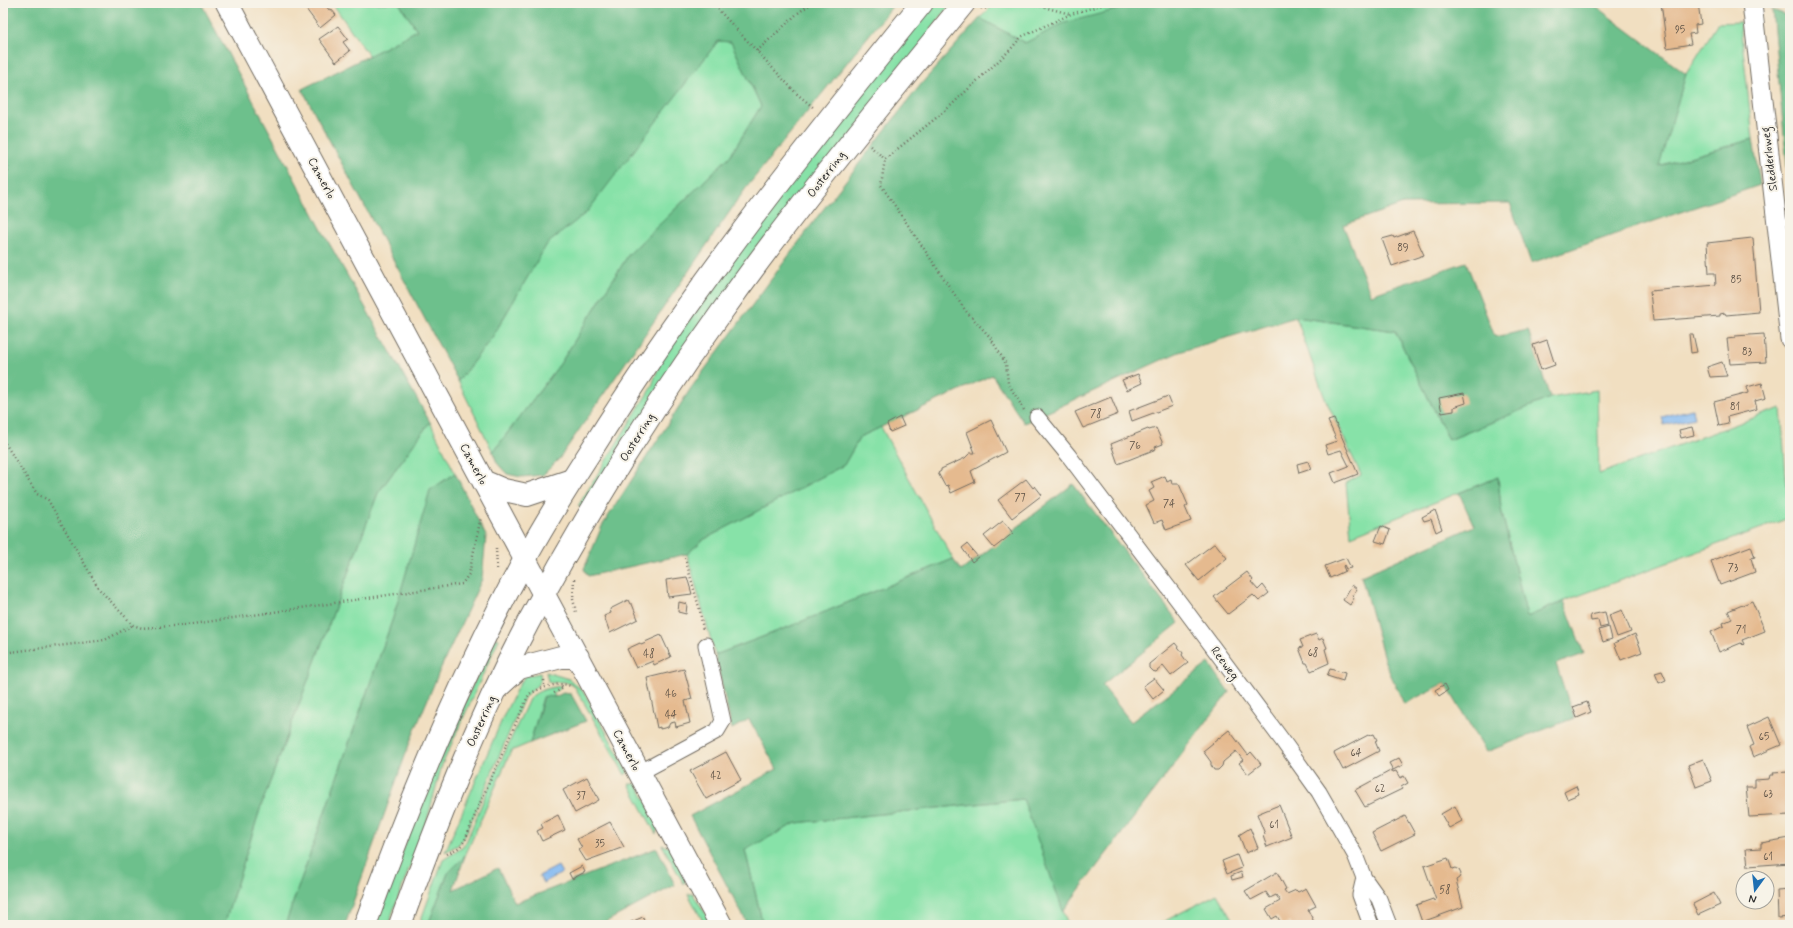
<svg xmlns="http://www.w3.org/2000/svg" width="1793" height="928" viewBox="0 0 1793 928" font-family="Mynerve,sans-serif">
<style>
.green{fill:#87e2a8;stroke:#59866a}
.forest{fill:#6dc08c;stroke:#4c765c}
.water{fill:#83b9f2;stroke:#57728e}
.building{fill:#e5ba8f}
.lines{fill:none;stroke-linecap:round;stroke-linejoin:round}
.minor-casing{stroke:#706a60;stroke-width:17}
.tertiary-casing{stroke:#706a60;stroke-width:21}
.secondary-casing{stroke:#706a60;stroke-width:24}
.primary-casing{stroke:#706a60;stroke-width:24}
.path{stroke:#706a60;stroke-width:2.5;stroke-dasharray:1 3;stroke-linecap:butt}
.minor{stroke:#fff;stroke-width:15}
.tertiary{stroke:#fff;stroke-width:19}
.secondary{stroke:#fff;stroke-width:22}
.primary{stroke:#fff;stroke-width:22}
.labels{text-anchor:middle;stroke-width:4;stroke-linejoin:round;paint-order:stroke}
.number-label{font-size:10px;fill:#5a4f44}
.street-label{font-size:12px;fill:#2b2b2b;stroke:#f7f3e8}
</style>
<rect width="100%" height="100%" fill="#f7f3e8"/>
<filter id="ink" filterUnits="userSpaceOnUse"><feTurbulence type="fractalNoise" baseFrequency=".025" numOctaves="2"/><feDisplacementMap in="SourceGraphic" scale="8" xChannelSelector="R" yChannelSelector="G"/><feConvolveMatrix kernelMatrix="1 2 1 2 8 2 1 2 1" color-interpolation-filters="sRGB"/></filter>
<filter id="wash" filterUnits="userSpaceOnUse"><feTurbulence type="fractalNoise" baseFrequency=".012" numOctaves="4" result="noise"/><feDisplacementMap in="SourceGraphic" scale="16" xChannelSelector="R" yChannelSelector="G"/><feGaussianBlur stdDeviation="0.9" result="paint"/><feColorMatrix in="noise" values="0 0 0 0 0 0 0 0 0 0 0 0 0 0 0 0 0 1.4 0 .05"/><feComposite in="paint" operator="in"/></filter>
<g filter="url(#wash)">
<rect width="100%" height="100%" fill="#f1dfc1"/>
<!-- green -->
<path class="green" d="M332 3H399L417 30 369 56Z
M933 3H951L583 508 578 506 652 386 661 359 781 192Z
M995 3H1142L1067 23 1025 43 980 18Z
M1740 22 1753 139 1658 166 1686 74 1718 23Z
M718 41 731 42 761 106 730 156 629 254 560 364 493 452 458 381 493 336 547 244 587 211Z
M1296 317 1395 331 1449 440 1550 398 1597 390 1599 474 1781 408 1789 518 1564 601 1527 617 1501 509 1498 477 1351 536 1346 483 1361 475 1324 396Z
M430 422 455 473 430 491 393 618 285 925H224L261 806 378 493Z
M881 427 953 559 786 628 715 655 687 554 703 540 844 465 860 437Z
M495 638 499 639 442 765 426 824 388 925H376L420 804 460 712Z
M546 672 569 679 581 689 588 699 628 772 625 775 575 687C567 681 562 681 552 683L548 681Z
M540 673 541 679C537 688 530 691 524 698L464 838 458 845 445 852 504 715 516 690 525 676Z
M560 686 561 688 553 693 555 697H543L530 743 511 751 465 856 448 873 428 925H419L443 860 463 847 467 840 485 796 529 699C537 690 549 688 560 686Z
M629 784H637L659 825 656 834Z
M1024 799 1068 925H763L745 850 796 823Z
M662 845 672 848 688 877 684 884Z
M688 894H693L713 925H705Z
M1217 894 1235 925H1157Z"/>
<!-- forest -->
<path class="forest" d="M3 3H201L324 234 430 422 378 493 261 806 224 925H3Z
M399 3H895L746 188 559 459 543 475 521 477 507 474 497 463 493 452 560 364 629 254 730 156 761 106 731 42 718 41 587 212 547 244 493 336 458 381 302 89 386 47 417 30Z
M1142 3H1591L1686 74 1659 166 1753 139 1760 185 1531 263 1510 203 1403 204 1343 225 1371 295 1466 262 1495 337 1528 330 1550 398 1449 440 1395 331 1296 317 1179 352 1024 423 992 375 860 437 844 465 703 540 687 554 588 576 584 569 602 526 691 388 818 216 922 83 980 18 1025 43 1064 23Z
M1772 10 1790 16V196Z
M455 473 486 536 482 579 439 672 410 742 345 925H285L393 618 430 490Z
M1498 477 1501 509 1527 617 1564 601 1584 654 1556 664 1574 718 1486 752 1445 683 1404 704 1385 662 1361 576 1474 526 1459 493Z
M1073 484 1179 623 1102 685 1131 722 1209 663 1229 692 1063 911 1023 799 796 823 745 850 763 925H748L690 816 777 769 749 719 732 729 715 655 786 628 953 559 961 571Z
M563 693 571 694 586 721 530 743 544 696 555 697Z
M657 848 675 885 600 925H428L448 873 465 856 453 890 498 868 515 903Z"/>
<!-- water -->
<path class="water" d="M1692 409 1694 418 1664 425 1662 417Z
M558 866 562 873 543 883 539 876Z"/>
<g id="blocks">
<!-- building -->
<path class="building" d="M306 3H324L329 10 331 9 336 15 320 28 303 5Z
M1661 3 1662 5 1698 3 1701 24 1695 25 1696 33 1689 34 1691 44 1667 48Z
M338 26 348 39 343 42 350 51 336 62 319 39Z
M1413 231 1424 255 1392 266 1382 239 1393 236 1394 238Z
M1752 238H1753L1759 312 1726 315 1725 313 1720 314V316L1653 321 1650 291 1716 285 1715 273H1709L1707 243Z
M1689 334H1693L1697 352 1691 353Z
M1764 334 1766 362 1730 364 1727 339 1735 338V336Z
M1547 340 1555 365 1541 370 1533 345Z
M1722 362 1727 376 1710 377 1707 367Z
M1138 374 1142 383 1127 390 1122 380Z
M1762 383 1766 398 1755 401 1757 409 1727 417 1728 424 1719 426 1714 402 1748 393 1747 387Z
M1464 393 1466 403 1454 407V411L1442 413 1439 398Z
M1168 396 1172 406 1132 421 1129 411Z
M1111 397 1118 414 1083 428 1075 412Z
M900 417 904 426 890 432 887 424Z
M1334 419 1358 474 1335 483 1331 473 1349 466 1341 450 1328 454 1325 445 1337 441 1328 421Z
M991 420 1006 452 971 471 975 482 951 493 948 485 945 486 938 473 941 471V469L965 458 970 453H975L967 432Z
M1692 427 1694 435 1681 438 1679 430Z
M1156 428 1163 444 1155 447 1156 449 1118 464 1111 444 1148 429 1149 430Z
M1308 461 1311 469 1299 473 1297 464Z
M1165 476 1167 482 1171 480 1172 484H1179L1188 505 1185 507 1191 521 1166 530 1162 520 1154 523 1146 505 1154 501 1149 491 1154 488 1151 482Z
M1026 479 1033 488 1035 486 1042 495 1012 518 998 500Z
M1435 510 1442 529 1436 532 1431 519 1424 521 1422 517Z
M1003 521 1013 533 994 548 984 536Z
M1381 526 1390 530 1385 544 1375 541Z
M1215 543 1227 558 1199 581 1186 565Z
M967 544 978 557 972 562 962 548Z
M1751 546 1755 557 1751 558 1755 572 1720 585 1711 561Z
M1346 558 1351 568 1346 569 1344 565 1343 566 1345 571 1330 578 1325 566Z
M1247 572 1253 580 1251 582 1258 590 1263 585 1269 593 1259 601 1253 595 1228 614 1214 597Z
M687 577 692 594 668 597 666 580Z
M1352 585 1357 589 1352 596 1354 598 1350 605 1343 600Z
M628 600 630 604H632L638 619 610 633 604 616 611 613 610 609Z
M1752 601 1765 631 1742 640 1744 644 1743 645 1741 643 1719 652 1711 632 1724 626 1723 623 1732 619 1728 611Z
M679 602 687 604 686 614 678 612Z
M1622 610 1631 632 1617 637 1609 615Z
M1605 612 1608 626 1600 628 1598 620 1591 621 1590 615Z
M1609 627 1612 639 1603 642 1599 630Z
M1316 634 1319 640 1323 638 1327 648 1325 649 1329 663 1311 671 1307 663H1305L1299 648 1303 647 1300 640Z
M1635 634 1642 652 1621 660 1614 643Z
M661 635 671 657 654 665 653 661 636 668 627 649 640 643 641 645 646 643 645 642Z
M1175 643 1183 653 1182 655 1188 663 1171 676 1163 666 1156 672 1152 671 1149 668V664Z
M684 669 692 699 685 701 690 723 676 727 675 722 670 723 668 727 660 729V727L657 728 647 678Z
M1330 669 1345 673 1343 681 1327 676Z
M1662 671 1666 680 1659 683 1655 673Z
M1154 678 1164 690 1153 699 1143 686Z
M1445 684 1448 690 1439 696 1435 690Z
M1587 702 1591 712 1577 718 1573 707Z
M1769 717 1781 745 1753 757 1749 747 1754 745 1747 727Z
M1229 730 1248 755 1251 752 1261 764 1248 774 1239 763 1243 760 1236 751 1223 762 1222 766 1218 770H1214L1211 765V762L1203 751Z
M1370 734 1371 735 1374 734 1377 740 1375 741 1379 751 1343 770 1334 753Z
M726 752 741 780 706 799 690 771Z
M1399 758 1403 765 1393 770 1389 763Z
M1703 759 1712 781 1696 787 1688 765Z
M1392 770 1393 772 1396 771 1400 778 1404 776 1408 783 1401 787 1402 789 1365 807 1355 790Z
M1788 772 1790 815 1749 817 1746 787H1755V780L1769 779 1770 775H1774L1773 773Z
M587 777 599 800 575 813 563 790Z
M1576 786 1579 794 1567 799 1564 792Z
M1279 805 1292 837 1267 847 1263 836 1265 834 1257 814Z
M1455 806 1462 821 1449 828 1441 814Z
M558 815 565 830 542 841 537 831 543 828 541 824Z
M1405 816 1415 834 1381 851 1372 833Z
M610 822 624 847 586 861 579 850 582 848 577 839Z
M1250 828 1258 848 1246 853 1239 835Z
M1790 838V863L1748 866 1746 849 1761 848V843Z
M1237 855 1242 868 1227 874 1222 861Z
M1448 858 1452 869 1455 868 1459 870 1461 874 1459 878 1456 880 1463 907 1422 922 1416 905 1433 899 1434 901 1436 900 1424 866Z
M582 866 585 872 572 879 569 873Z
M1241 872 1243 877 1232 880 1231 876Z
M1277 872 1286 889 1284 890 1287 894 1296 890 1298 892 1306 888 1316 906 1308 910 1315 924 1291 925 1289 922 1282 925 1277 916 1272 919 1266 909 1280 901 1276 895 1270 898 1266 892 1251 900 1245 891Z
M1790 889V917L1778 918 1777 890Z
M1714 893 1720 905 1698 915 1693 904Z
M643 917 646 925H624Z"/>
</g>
</g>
<g filter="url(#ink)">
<use href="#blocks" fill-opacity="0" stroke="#706a60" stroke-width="1"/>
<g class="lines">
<defs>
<path id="minor" d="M1037 417 1069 456 1183 607 1282 740 1319 792 1355 855 1364 878 1379 899 1389 925
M639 773 717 731 723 721 706 645
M1364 878 1360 895 1371 925"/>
<path id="tertiary" d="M1752 3 1790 339"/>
<path id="secondary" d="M227 3 721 925
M483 481 504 490 527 495 572 480
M496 689 519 668 561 657H578"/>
<path id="primary" d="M365 925C410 800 460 678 524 561 545 523 568 486 592 449 690 292 805 147 922 3
M400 925C437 823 477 720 528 623 585 516 650 411 721 313 797 206 881 105 964 3"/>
</defs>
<!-- minor casing -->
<use href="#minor" class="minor-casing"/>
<!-- tertiary casing -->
<use href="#tertiary" class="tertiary-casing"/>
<!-- secondary casing -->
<use href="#secondary" class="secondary-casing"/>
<!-- primary casing -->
<use href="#primary" class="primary-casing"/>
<!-- path -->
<path class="path" d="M712 3 796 93 814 108
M1029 3 1070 14
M981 8 984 9 997 3
M757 51 798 13 812 3
M870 146 885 159
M3 161 9 169 3 180
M1024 410 1008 383 1006 364 990 337 965 310 881 185 885 159 946 110 1010 50 1021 37 1071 14 1109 3
M3 440 37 494 48 500 99 589 133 625 142 628 186 625 462 584 469 574 481 517
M496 548 497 569
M685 558 700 611 703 630
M574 579 573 599 576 612
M3 653 105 640 133 625
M544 680V687
M554 693 563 688 561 685
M447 854 460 847 465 840 481 801 529 694C541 688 558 681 571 686"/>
<!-- minor -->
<use href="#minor" class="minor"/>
<!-- tertiary -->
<use href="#tertiary" class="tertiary"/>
<!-- secondary -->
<use href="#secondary" class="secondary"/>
<!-- primary -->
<use href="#primary" class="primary"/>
</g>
</g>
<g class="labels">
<!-- number labels -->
<g class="number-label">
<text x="1680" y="33">95</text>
<text x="1403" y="251">89</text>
<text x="1736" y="283">85</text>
<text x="1747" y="355">83</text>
<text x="1735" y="410">81</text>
<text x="1096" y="417">78</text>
<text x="1135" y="449">76</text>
<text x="1020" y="501">77</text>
<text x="1169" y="507">74</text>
<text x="1733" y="571">73</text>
<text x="1741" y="633">71</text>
<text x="1313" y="656">68</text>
<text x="649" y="657">48</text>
<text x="671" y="697">46</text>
<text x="671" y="718">44</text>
<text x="1764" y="740">65</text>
<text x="1356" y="756">64</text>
<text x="716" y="779">42</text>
<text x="1380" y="792">62</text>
<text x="1768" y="797">63</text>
<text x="581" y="799">37</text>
<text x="1274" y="828">61</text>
<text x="600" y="847">35</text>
<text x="1768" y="860">61</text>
<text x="1445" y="893">58</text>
</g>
<!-- street labels -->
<g class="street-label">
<text transform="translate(1769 159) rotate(-97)" y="4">Sledderloweg</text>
<text transform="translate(826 174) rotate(-53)" y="4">Oosterring</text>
<text transform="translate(322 178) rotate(62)" y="4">Camerlo</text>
<text transform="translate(637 437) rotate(-58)" y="4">Oosterring</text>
<text transform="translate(474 464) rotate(62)" y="4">Camerlo</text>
<text transform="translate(1225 663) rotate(53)" y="4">Reeweg</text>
<text transform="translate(481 721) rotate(-66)" y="4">Oosterring</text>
<text transform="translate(627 750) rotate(62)" y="4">Camerlo</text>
</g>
</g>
<!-- margin -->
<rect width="1793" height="928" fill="none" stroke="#f7f3e8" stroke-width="16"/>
<!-- north arrow -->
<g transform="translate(1755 890) rotate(195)"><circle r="19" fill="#f7f3e8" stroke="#a5a39c"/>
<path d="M0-3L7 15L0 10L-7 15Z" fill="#1f6fb2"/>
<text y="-6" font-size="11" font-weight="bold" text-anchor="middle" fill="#2b2b2b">N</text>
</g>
</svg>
